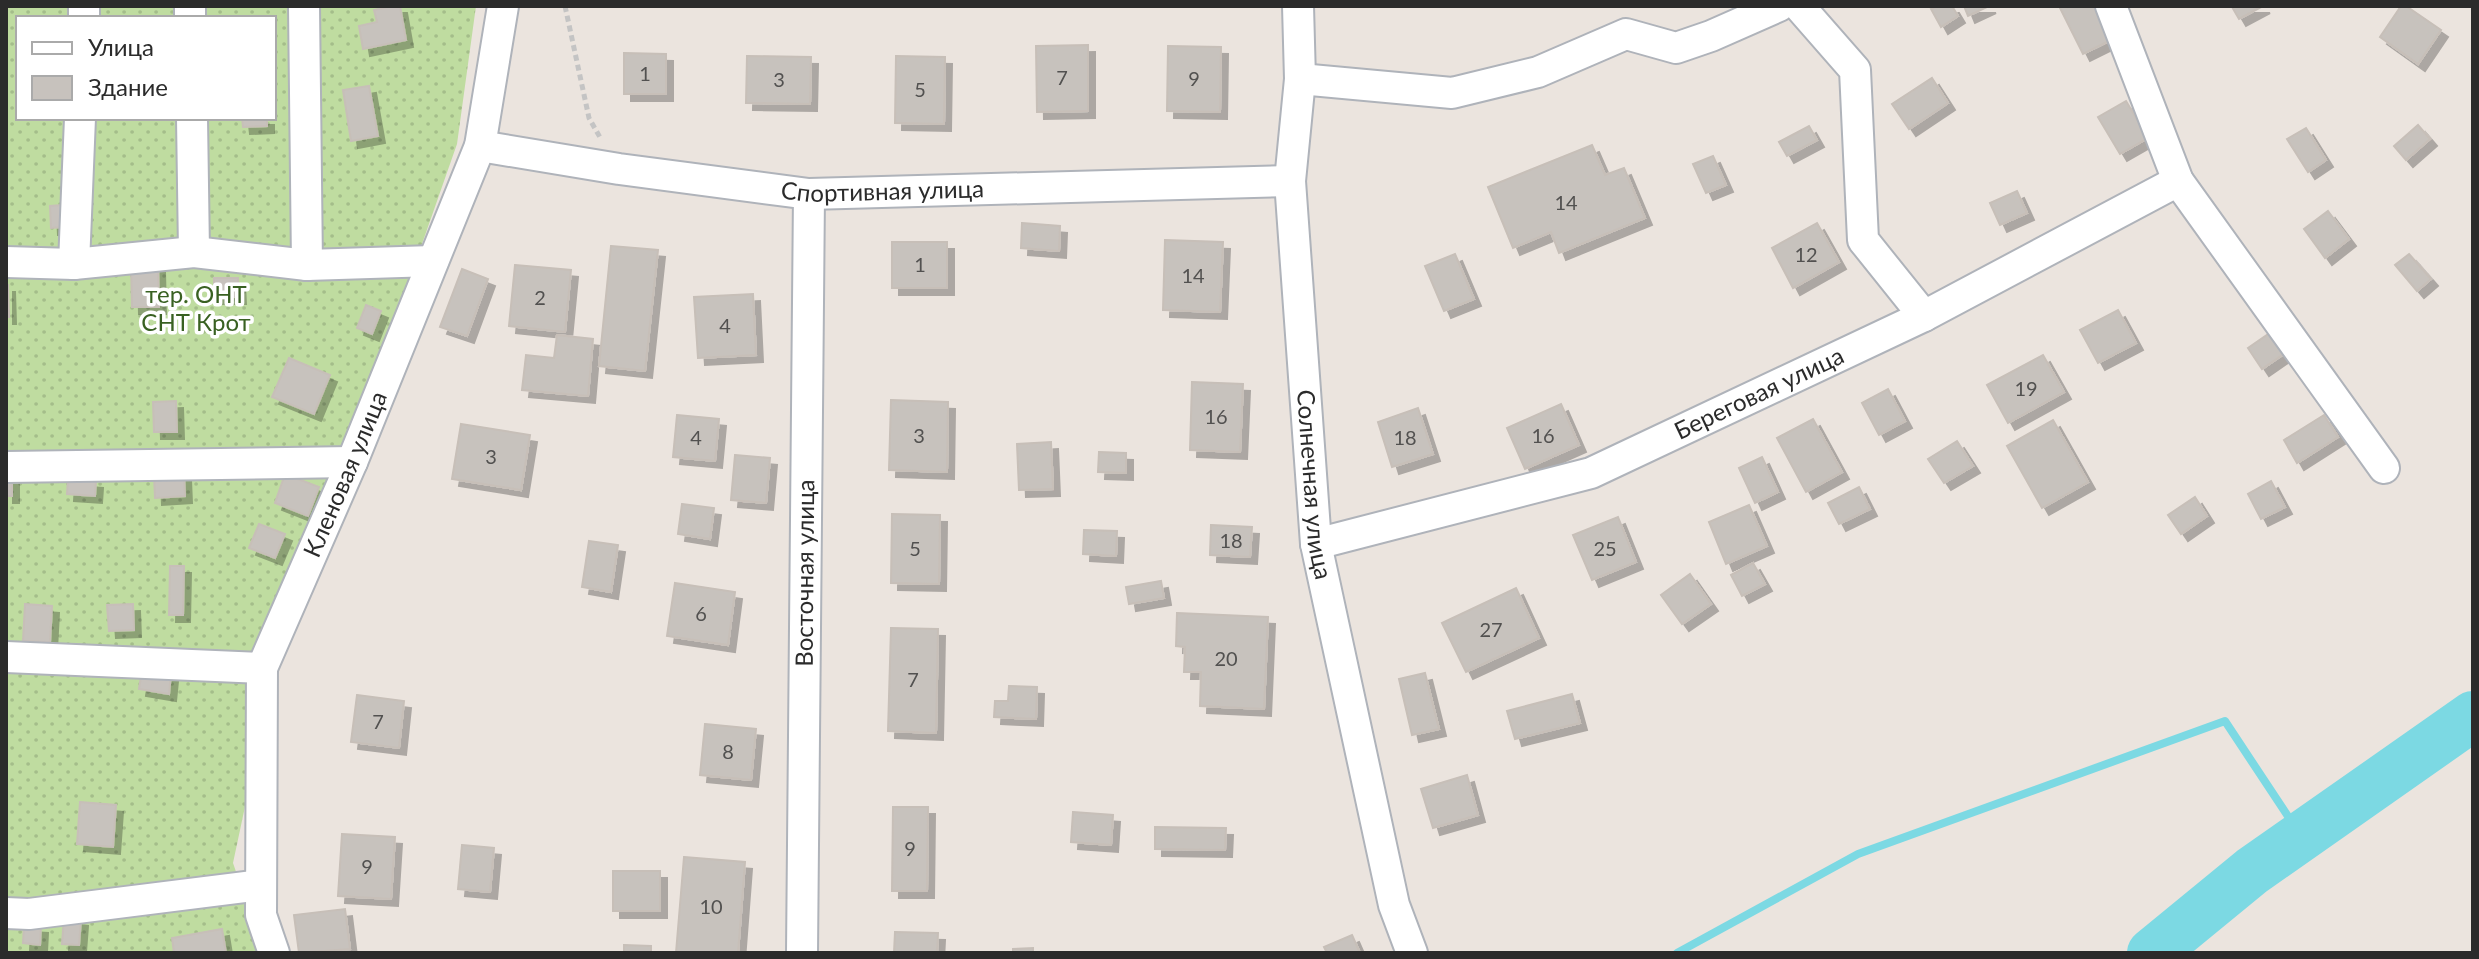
<svg xmlns="http://www.w3.org/2000/svg" width="2479" height="959" viewBox="0 0 2479 959" font-family="Lato,sans-serif">
<style>
.grass{fill:url(#grass-dots);fill-rule:evenodd}
.lines{fill:none;stroke-linecap:round;stroke-linejoin:round}
.stream{stroke:#7cd9e3;stroke-width:8}
.river{stroke:#7cd9e3;stroke-width:50}
.building{fill:#c7c2bd;stroke:#c7bfb8;stroke-width:2;filter:url(#shadow)}
.minor-casing{stroke:#afb3ba;stroke-width:34}
.path{stroke:#c4c4c4;stroke-width:5;stroke-dasharray:6 4;stroke-linecap:butt}
.minor{stroke:#fff;stroke-width:30}
.labels{text-anchor:middle;stroke-width:7;stroke-linejoin:round;paint-order:stroke}
.number-label{font-size:20px;fill:#525150}
.street-label{font-size:24px;fill:#2b2b2b;stroke:#fff}
.park-label{font-size:24px;fill:#396122;stroke:#fff}
</style>
<defs>
<pattern id="grass-dots" width="8" height="8" patternUnits="userSpaceOnUse" patternTransform="scale(2)"><rect width="8" height="8" fill="#bfdca0"/><path d="M2 2h.1M6 6h.1" fill="none" stroke="#a4bd8a" stroke-width="1.8" stroke-linecap="round"/></pattern>
<filter id="shadow"><feDropShadow dx="7" dy="7" stdDeviation="0" flood-color="#0004"/></filter>
</defs>
<rect width="100%" height="100%" fill="#ebe4de"/>
<!-- grass -->
<path class="grass" d="M6 6H476L457 144 389 338 290 595 233 863 264 953H6ZM18 18H274V118H18Z"/>
<g class="lines">
<!-- stream -->
<path class="stream" d="M1677 953 1858 854 2225 721 2301 836"/>
<!-- river -->
<path class="river" d="M2152 953 2252 871 2473 716"/>
</g>
<!-- building -->
<path class="building" d="M392 6H400L406 40 363 49 359 26 377 22 374 10Z
M1937 6H1952L1958 16 1941 27 1931 9Z
M1964 6H1989L1968 16Z
M2059 6H2094L2111 40 2083 54Z
M2263 6 2239 19 2232 7 2233 6Z
M2401 6H2406L2441 30 2418 64 2380 37Z
M1088 45V111L1037 112 1036 46Z
M1168 46 1221 47 1220 112 1167 111Z
M624 53 666 54V94H624Z
M747 56 811 57 810 104 746 103Z
M896 56 945 57 944 124 895 123Z
M1932 78 1948 103 1909 129 1892 104Z
M369 86 378 136 351 141 343 90Z
M2126 101 2148 138 2120 154 2098 117Z
M242 118H267V126L243 127Z
M2418 125 2430 139 2406 160 2394 146Z
M1809 126 1817 140 1787 156 1779 142Z
M2306 128 2326 160 2308 172 2287 139Z
M1592 145 1605 175 1624 168 1645 218 1559 253 1551 232 1513 248 1488 187Z
M1713 156 1726 185 1706 193 1693 164Z
M2017 191 2027 213 2000 225 1990 203Z
M62 205 63 227 51 228 50 206Z
M2328 211 2349 239 2325 258 2304 229Z
M1022 223 1060 226 1059 251 1021 248Z
M1817 223 1839 262 1793 288 1772 248Z
M1165 240 1223 242 1220 312 1163 310Z
M892 242H947V288H892Z
M611 246 658 250 645 371 599 366Z
M1455 254 1474 299 1444 311 1425 266Z
M2409 254 2431 279 2417 291 2395 265Z
M131 265H158L159 307H132Z
M515 265 571 270 565 332 509 326Z
M462 269 488 279 467 336 440 327Z
M214 278H238L239 297H214Z
M6 285H8L9 317H6Z
M753 294 756 355 698 358 694 297Z
M366 305 381 311 372 334 357 328Z
M2118 310 2136 343 2098 363 2080 330Z
M2277 328 2291 349 2262 369 2248 348Z
M557 335 593 339 588 396 522 390 526 355 554 358Z
M2043 355 2064 392 2008 423 1987 385Z
M289 358 330 375 314 414 272 397Z
M1192 382 1243 384 1240 452 1190 450Z
M1888 389 1905 421 1879 435 1862 403Z
M891 400 948 402 947 472 889 470Z
M176 401 177 432H154L153 402Z
M1561 404 1579 445 1525 469 1507 428Z
M1418 408 1433 454 1392 467 1378 422Z
M677 415 719 419 715 461 673 457Z
M2324 415 2338 437 2297 463 2284 440Z
M1813 419 1842 472 1806 492 1777 438Z
M2053 420 2088 482 2042 508 2007 446Z
M461 424 530 435 521 490 452 479Z
M1957 441 1973 466 1944 483 1928 459Z
M1051 442 1053 489 1019 490 1017 444Z
M1099 452 1126 453V473L1098 472Z
M735 455 770 458 766 503 731 500Z
M1762 457 1778 492 1755 503 1739 468Z
M184 473 185 496 155 498 154 475Z
M285 474 319 487 308 516 275 503Z
M6 478H12V496H6Z
M68 479 96 481 95 496 67 494Z
M2271 481 2285 507 2261 519 2248 494Z
M1859 487 1870 509 1839 524 1828 503Z
M2195 497 2207 516 2181 534 2168 515Z
M682 504 714 508 710 539 678 534Z
M1749 505 1767 546 1726 564 1709 522Z
M892 514 940 515 939 584 891 583Z
M1618 517 1636 562 1592 580 1573 535Z
M259 524 285 534 275 558 249 548Z
M1211 525 1252 527 1250 557 1210 555Z
M1084 530 1117 531 1116 556 1083 554Z
M589 541 618 545 611 592 582 587Z
M1753 563 1765 584 1742 596 1731 575Z
M170 566H184L183 615H169Z
M1690 574 1711 604 1682 624 1661 595Z
M1161 581 1164 598 1129 604 1126 587Z
M675 583 735 592 728 645 667 636Z
M1516 588 1539 638 1466 672 1442 623Z
M25 604 52 606 50 642 23 641Z
M133 604 134 630 109 631 107 605Z
M1177 613 1268 617 1264 709 1200 706 1201 672H1184L1185 647 1176 646Z
M891 628 938 629 936 733 888 731Z
M142 670 171 674 169 694 139 689Z
M1425 673 1439 729 1412 735 1399 679Z
M1009 686 1037 687 1036 719 994 717 995 701H1008Z
M1572 694 1580 723 1515 739 1507 711Z
M357 695 404 701 399 748 351 742Z
M705 724 756 729 751 780 700 775Z
M1467 775 1478 815 1433 828 1421 789Z
M80 802 116 805 113 847 77 844Z
M893 807H928L927 891H892Z
M1073 812 1113 815 1111 845 1071 842Z
M1155 827 1226 828 1225 850 1155 849Z
M342 834 395 837 391 899 338 896Z
M462 845 494 848 490 892 458 889Z
M684 857 745 862 738 953H676Z
M613 871H660V911H613Z
M345 909 350 949 299 953 294 915Z
M64 917 81 919 79 945 62 944Z
M24 925 41 926 40 945 23 943Z
M222 929 226 953H174L172 938Z
M895 932 938 933 937 953H894Z
M1352 935 1360 953H1327L1324 947Z
M624 945 651 946V953H624Z
M1033 948V953H1013V949Z"/>
<g class="lines">
<defs>
<g id="minor">
<path d="M190 6V18"/>
<path d="M304 6 307 265"/>
<path id="s1" d="M1298 6 1300 79 1290 181 1316 544 1394 905 1412 953"/>
<path d="M1799 6 1855 70 1863 240 1924 316"/>
<path d="M2111 6 2178 181 2384 468"/>
<path d="M84 18V6"/>
<path d="M1300 79 1452 93 1538 72 1626 34 1676 48 1711 36 1779 6"/>
<path d="M192 118 194 252"/>
<path id="s2" d="M480 146 619 169 809 194 1290 181"/>
<path d="M6 262 74 264 194 252 307 265 433 261"/>
<path d="M74 264 80 118"/>
<path d="M6 467 352 462"/>
<path id="s3" d="M1316 544 1591 473 1924 316 2178 181"/>
<path d="M6 657 262 668"/>
<path d="M6 913 29 914 261 885"/>
<path id="s4" d="M274 953 261 915 262 668 352 462 480 146 503 6"/>
<path id="s5" d="M802 953 809 194"/>
</g>
</defs>
<!-- minor casing -->
<use href="#minor" class="minor-casing"/>
<!-- path -->
<path class="path" d="M565 6 589 118 601 139"/>
<!-- minor -->
<use href="#minor" class="minor"/>
</g>
<g class="labels">
<!-- number labels -->
<g class="number-label">
<text x="645" y="81">1</text>
<text x="1062" y="85">7</text>
<text x="1194" y="86">9</text>
<text x="779" y="87">3</text>
<text x="920" y="97">5</text>
<text x="1566" y="210">14</text>
<text x="1806" y="262">12</text>
<text x="920" y="272">1</text>
<text x="1193" y="283">14</text>
<text x="540" y="305">2</text>
<text x="725" y="333">4</text>
<text x="2026" y="396">19</text>
<text x="1216" y="424">16</text>
<text x="919" y="443">3</text>
<text x="1543" y="443">16</text>
<text x="696" y="445">4</text>
<text x="1405" y="445">18</text>
<text x="491" y="464">3</text>
<text x="1231" y="548">18</text>
<text x="915" y="556">5</text>
<text x="1605" y="556">25</text>
<text x="701" y="621">6</text>
<text x="1491" y="637">27</text>
<text x="1226" y="666">20</text>
<text x="913" y="687">7</text>
<text x="378" y="729">7</text>
<text x="728" y="759">8</text>
<text x="910" y="856">9</text>
<text x="367" y="874">9</text>
<text x="711" y="914">10</text>
</g>
<!-- street labels -->
<g class="street-label">
<text dy="8" stroke="none"><textPath href="#s2" startOffset="406">Спортивная улица</textPath></text>
<text dy="8" stroke="none"><textPath href="#s3" startOffset="470">Береговая улица</textPath></text>
<text dy="8" stroke="none"><textPath href="#s4" startOffset="498">Кленовая улица</textPath></text>
<text dy="8" stroke="none"><textPath href="#s1" startOffset="480">Солнечная улица</textPath></text>
<text dy="8" stroke="none"><textPath href="#s5" startOffset="380">Восточная улица</textPath></text>
</g>
<!-- park labels -->
<g class="park-label">
<text x="196" y="303">тер. ОНТ<tspan x="196" dy="28">СНТ Крот</tspan></text>
</g>
</g>
<!-- border -->
<rect width="2479" height="959" fill="none" stroke="#2b2b2b" stroke-width="16"/>
<!-- legend -->
<rect x="16" y="16" width="260" height="104" fill="#ffffff" stroke="#aaaaaa" stroke-width="2"/>
<rect x="32" y="42" width="40" height="12" fill="#ffffff" stroke="#aaaaaa" stroke-width="2"/>
<text x="88" y="56" font-size="24" fill="#2b2b2b">Улица</text>
<rect x="32" y="76" width="40" height="24" fill="#c7c2bd" stroke="#aaaaaa" stroke-width="2"/>
<text x="88" y="96" font-size="24" fill="#2b2b2b">Здание</text>
</svg>
